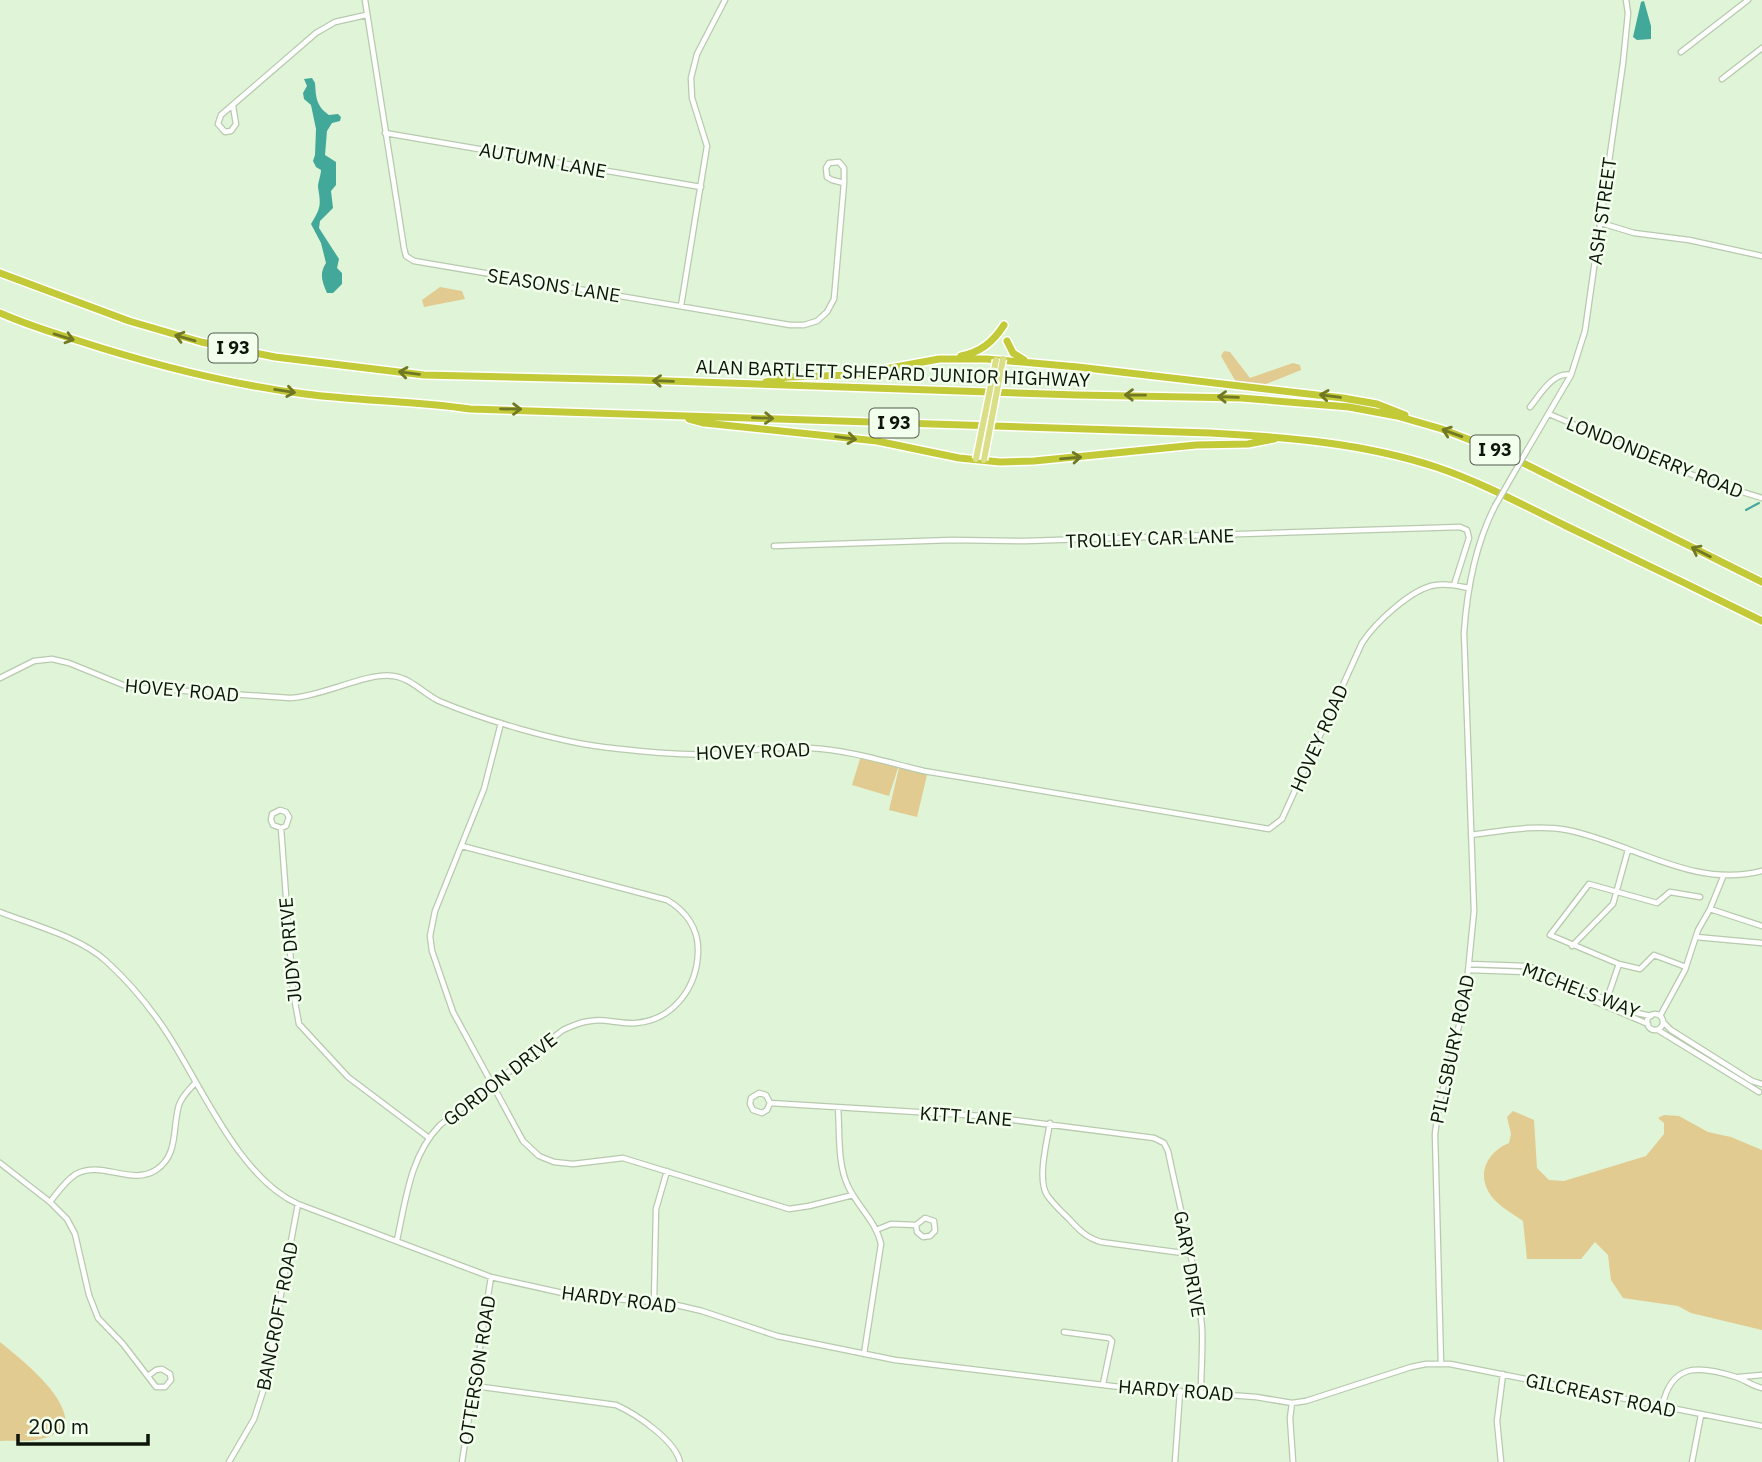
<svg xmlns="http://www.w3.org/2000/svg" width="1762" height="1462" viewBox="0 0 1762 1462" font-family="'IBM Plex Sans',sans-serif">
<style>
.green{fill:#e2cb90}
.water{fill:#42a899}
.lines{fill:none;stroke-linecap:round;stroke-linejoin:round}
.stream{stroke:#42a899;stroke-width:2}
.minor-casing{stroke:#b7caae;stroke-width:7}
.highway-casing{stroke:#fff;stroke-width:10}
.minor{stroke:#fff;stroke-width:4.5}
.highway{stroke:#c2ca37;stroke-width:7}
.minor-bridge-casing{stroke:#b7caae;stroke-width:7;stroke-linecap:butt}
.major-bridge-casing{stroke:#fff;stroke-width:9;stroke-linecap:butt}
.minor-bridge{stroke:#fff;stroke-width:4.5}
.major-bridge{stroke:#dadf87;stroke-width:6}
.oneway{stroke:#717823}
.labels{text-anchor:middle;stroke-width:5;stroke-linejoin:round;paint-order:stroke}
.shield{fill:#f3ffed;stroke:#525a4e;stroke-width:2}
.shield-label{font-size:18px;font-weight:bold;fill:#0d140a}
.street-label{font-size:19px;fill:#0d140a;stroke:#f3ffed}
</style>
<rect width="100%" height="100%" fill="#e0f4d7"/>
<!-- green -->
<path class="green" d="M440 287 462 291 465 299 424 307 422 300Z
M1224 351 1230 352 1250 378 1293 363 1300 365 1301 370 1246 392 1240 389 1221 356Z
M861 756 898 768 889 796 852 785Z
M899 768 927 775 917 817 889 810Z
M1513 1111 1534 1120 1537 1168 1549 1180 1564 1181 1646 1156 1664 1134V1123L1658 1118 1664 1115 1679 1116 1708 1132 1731 1137 1762 1150V1330L1691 1313 1678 1306 1623 1298 1611 1280 1608 1255 1595 1242 1581 1259H1527L1523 1221C1513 1214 1499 1206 1492 1197 1475 1175 1487 1152 1509 1143L1511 1134 1507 1117Z
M0 1342C22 1360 66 1394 66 1424 47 1445 26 1440 0 1441Z"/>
<!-- water -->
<path class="water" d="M1644 1 1651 26V39L1637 40 1633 37 1641 2Z
M312 78 315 83C316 97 316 106 329 115L338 114 341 117 340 121 332 123 327 131 325 155 336 162V185L331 191 333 208 320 221 319 228 339 259 337 268 342 273V284L333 293H327C322 281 319 274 326 263L321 243 311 224C321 207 321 206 318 187 318 182 321 175 321 170L316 167 313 161 315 155 316 129 311 105 304 99 303 93 307 86 304 79Z"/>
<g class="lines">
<!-- stream -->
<path class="stream" d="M1746 510 1759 503"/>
<defs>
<path id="minor" d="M365 0 404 248 406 256 414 261 790 325H804L817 321 827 312 834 299 844 183V168L839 162 829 163 826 168 827 177 832 180 844 183
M1681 52 1748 0
M1722 79 1762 48
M233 106 236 124 231 131 225 132 218 124 221 115 316 33 335 22 366 15
M385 133 701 187
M1601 223 1634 233 1689 240 1762 256
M681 306 707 146 692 98 691 78 697 54 725 0
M1530 407C1540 395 1553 371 1571 375
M1549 414 1707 481 1762 498
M1526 452 1571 375 1585 331 1623 63 1628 13 1626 0
M774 546 952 540 1025 541 1460 527 1467 530 1469 538 1454 585
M0 678 34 661 52 659 69 663 128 687 290 698C321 697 367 672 393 676 411 678 424 694 439 701 484 720 555 741 603 747 639 751 679 756 714 754 747 751 777 746 810 748 849 750 886 762 924 771L1269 829 1282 819 1362 643C1375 623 1412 588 1436 585 1447 583 1458 586 1469 588
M501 723 484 789 435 911 430 936 432 951 453 1012 523 1141 539 1156 554 1162 573 1164 623 1158 789 1209 809 1206 853 1195
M281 828 273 825 271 820 272 814 280 810 286 812 289 817 286 826 281 828 293 991 299 1024 348 1077 429 1138
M1471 835C1502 831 1536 824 1567 830 1633 843 1693 889 1762 871
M1710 909 1762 926
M0 912C33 925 80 937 106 961 129 982 150 1007 167 1033 201 1085 239 1178 298 1204L491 1277 576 1296 668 1303 702 1311 777 1336 895 1360 1120 1387 1256 1397 1292 1403 1306 1401 1411 1367 1426 1364H1450L1762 1426
M1696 937 1762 943
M1572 946 1613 904 1628 850
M1470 964 1528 966 1637 1013 1651 1016
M1686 967 1654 955 1640 969 1619 964 1550 935 1589 884 1657 903 1670 892 1700 897
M1469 970 1526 972 1648 1024
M1608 996 1619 964
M1647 1022a8 8 0 1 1 16 0a8 8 0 1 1-16 0Z
M1660 1016 1685 970 1698 930 1710 909 1723 877
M1663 1022 1671 1030 1752 1081 1762 1084
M1658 1030 1759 1092
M770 1103 767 1110 762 1113 753 1110 750 1104 751 1098 759 1093 766 1095 770 1103 982 1116 1154 1138 1164 1143 1168 1151C1180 1209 1196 1268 1202 1327 1203 1348 1201 1371 1201 1392
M838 1108C840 1132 837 1163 848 1186 857 1206 876 1221 881 1244L864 1354
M1050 1123C1047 1141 1037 1179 1047 1195 1053 1204 1062 1212 1070 1220 1079 1230 1087 1238 1101 1242L1190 1254
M0 1163 50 1202 67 1219 75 1234 89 1295 98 1318 123 1344 156 1387H165L171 1380 170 1374 162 1369 156 1370 148 1376
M50 1202C58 1192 65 1181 76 1174 102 1160 131 1186 156 1170 179 1155 172 1128 179 1105 182 1096 189 1090 195 1083
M876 1230 891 1224 916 1225 925 1218 934 1221 935 1231 930 1236 923 1237 917 1232 916 1225
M397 1240C406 1199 410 1156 440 1125L563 1030C578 1023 592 1018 609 1021 619 1022 627 1024 636 1023 673 1020 697 988 698 952 699 929 686 911 667 900L462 846
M654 1302 656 1209 667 1171
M1064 1332 1109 1338 1112 1341 1103 1384
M1441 1364 1435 1134 1439 1104 1465 1002 1474 911 1464 633C1467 589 1475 545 1495 506
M1739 1377 1762 1375
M475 1386 616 1405C636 1414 675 1440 680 1462
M1292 1403 1290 1418 1293 1462
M1662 1407C1671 1363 1698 1365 1736 1377 1745 1380 1752 1386 1762 1388
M229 1462 254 1419 268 1376 275 1326 298 1204
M462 1462 491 1277
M1175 1462 1180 1391
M1501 1462 1497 1421 1503 1374
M1692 1462 1701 1415"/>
<path id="highway" d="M0 273 129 321 201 342 275 357 424 375 639 380 1077 395 1241 398 1349 407 1397 416 1442 429 1501 452 1762 582
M0 313C25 324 50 332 76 340 150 364 227 384 305 394 359 401 415 401 470 409L1210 433C1286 437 1363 443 1436 467 1481 482 1523 505 1566 526 1631 557 1697 589 1762 621
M1007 341 1013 353 1024 360
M961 356C981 352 993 342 1004 325
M766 382 787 377 852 375 939 359H986L1078 367 1343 398 1377 404 1405 415
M689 419 704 423 877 441 959 458 1000 462 1034 461 1196 445 1248 444 1274 439"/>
</defs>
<!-- minor casing -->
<use href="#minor" class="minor-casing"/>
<!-- highway casing -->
<use href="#highway" class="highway-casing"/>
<!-- minor -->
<use href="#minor" class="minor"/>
<!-- highway -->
<use href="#highway" class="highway"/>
<defs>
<path id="minor-bridge" d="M1495 506 1526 452"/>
<path id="major-bridge" d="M976 459 996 360
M984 460 1003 359"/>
</defs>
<!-- minor-bridge casing -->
<use href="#minor-bridge" class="minor-bridge-casing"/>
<!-- major-bridge casing -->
<use href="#major-bridge" class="major-bridge-casing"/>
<!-- minor-bridge -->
<use href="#minor-bridge" class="minor-bridge"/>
<!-- major-bridge -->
<use href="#major-bridge" class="major-bridge"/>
</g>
<!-- one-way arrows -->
<defs><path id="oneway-shaft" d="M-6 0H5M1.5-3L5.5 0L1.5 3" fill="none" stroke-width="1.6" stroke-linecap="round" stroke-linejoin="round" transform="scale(1.75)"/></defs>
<g class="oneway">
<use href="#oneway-shaft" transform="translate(64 337) rotate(17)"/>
<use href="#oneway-shaft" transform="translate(185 338) rotate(-164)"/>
<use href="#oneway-shaft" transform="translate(409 373) rotate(-173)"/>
<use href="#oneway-shaft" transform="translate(663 381) rotate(-178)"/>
<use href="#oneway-shaft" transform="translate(285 391) rotate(9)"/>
<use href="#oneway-shaft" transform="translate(1135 395) rotate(-179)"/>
<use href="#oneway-shaft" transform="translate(1330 396) rotate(-172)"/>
<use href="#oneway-shaft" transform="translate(1228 397) rotate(-178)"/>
<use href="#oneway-shaft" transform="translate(511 409) rotate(1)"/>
<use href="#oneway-shaft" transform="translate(763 418) rotate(2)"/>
<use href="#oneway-shaft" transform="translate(1452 433) rotate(-160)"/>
<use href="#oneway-shaft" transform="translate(846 438) rotate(7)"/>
<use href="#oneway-shaft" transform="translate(1071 458) rotate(-5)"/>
<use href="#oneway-shaft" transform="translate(1701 552) rotate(-153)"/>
</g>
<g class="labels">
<!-- shield labels -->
<g class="shield">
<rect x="208.5" y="333.5" width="49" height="29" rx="5"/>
<rect x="869.5" y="408.5" width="49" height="29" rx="5"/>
<rect x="1470.5" y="435.5" width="49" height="29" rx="5"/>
</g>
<g class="shield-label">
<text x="233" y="354">I 93</text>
<text x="894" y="429">I 93</text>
<text x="1495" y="456">I 93</text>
</g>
<!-- street labels -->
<g class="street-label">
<text transform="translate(543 160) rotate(10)" y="7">AUTUMN LANE</text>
<text transform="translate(1602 211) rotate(-82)" y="7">ASH STREET</text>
<text transform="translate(554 285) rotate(9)" y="7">SEASONS LANE</text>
<text transform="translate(893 373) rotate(2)" y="7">ALAN BARTLETT SHEPARD JUNIOR HIGHWAY</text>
<text transform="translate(1655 457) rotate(22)" y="7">LONDONDERRY ROAD</text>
<text transform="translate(1150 538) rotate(-2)" y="7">TROLLEY CAR LANE</text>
<text transform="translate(182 690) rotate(5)" y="7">HOVEY ROAD</text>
<text transform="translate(1319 738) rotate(-66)" y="7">HOVEY ROAD</text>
<text transform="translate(753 751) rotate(-2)" y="7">HOVEY ROAD</text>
<text transform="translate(290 950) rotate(-95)" y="7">JUDY DRIVE</text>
<text transform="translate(1581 990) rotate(21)" y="7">MICHELS WAY</text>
<text transform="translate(1452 1049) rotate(-78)" y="7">PILLSBURY ROAD</text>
<text transform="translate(500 1079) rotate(-38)" y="7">GORDON DRIVE</text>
<text transform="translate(966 1116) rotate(4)" y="7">KITT LANE</text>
<text transform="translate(1190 1264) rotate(80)" y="7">GARY DRIVE</text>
<text transform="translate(619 1299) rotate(7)" y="7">HARDY ROAD</text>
<text transform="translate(277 1316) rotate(-79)" y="7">BANCROFT ROAD</text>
<text transform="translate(477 1370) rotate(-81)" y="7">OTTERSON ROAD</text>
<text transform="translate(1176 1390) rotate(4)" y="7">HARDY ROAD</text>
<text transform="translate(1601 1395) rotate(12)" y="7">GILCREAST ROAD</text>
</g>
</g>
<!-- scale -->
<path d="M18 1434v10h130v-10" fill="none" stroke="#0d140a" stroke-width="3.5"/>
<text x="28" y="1434" font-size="21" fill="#0d140a" stroke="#f3ffed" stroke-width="5" paint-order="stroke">200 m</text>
</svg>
